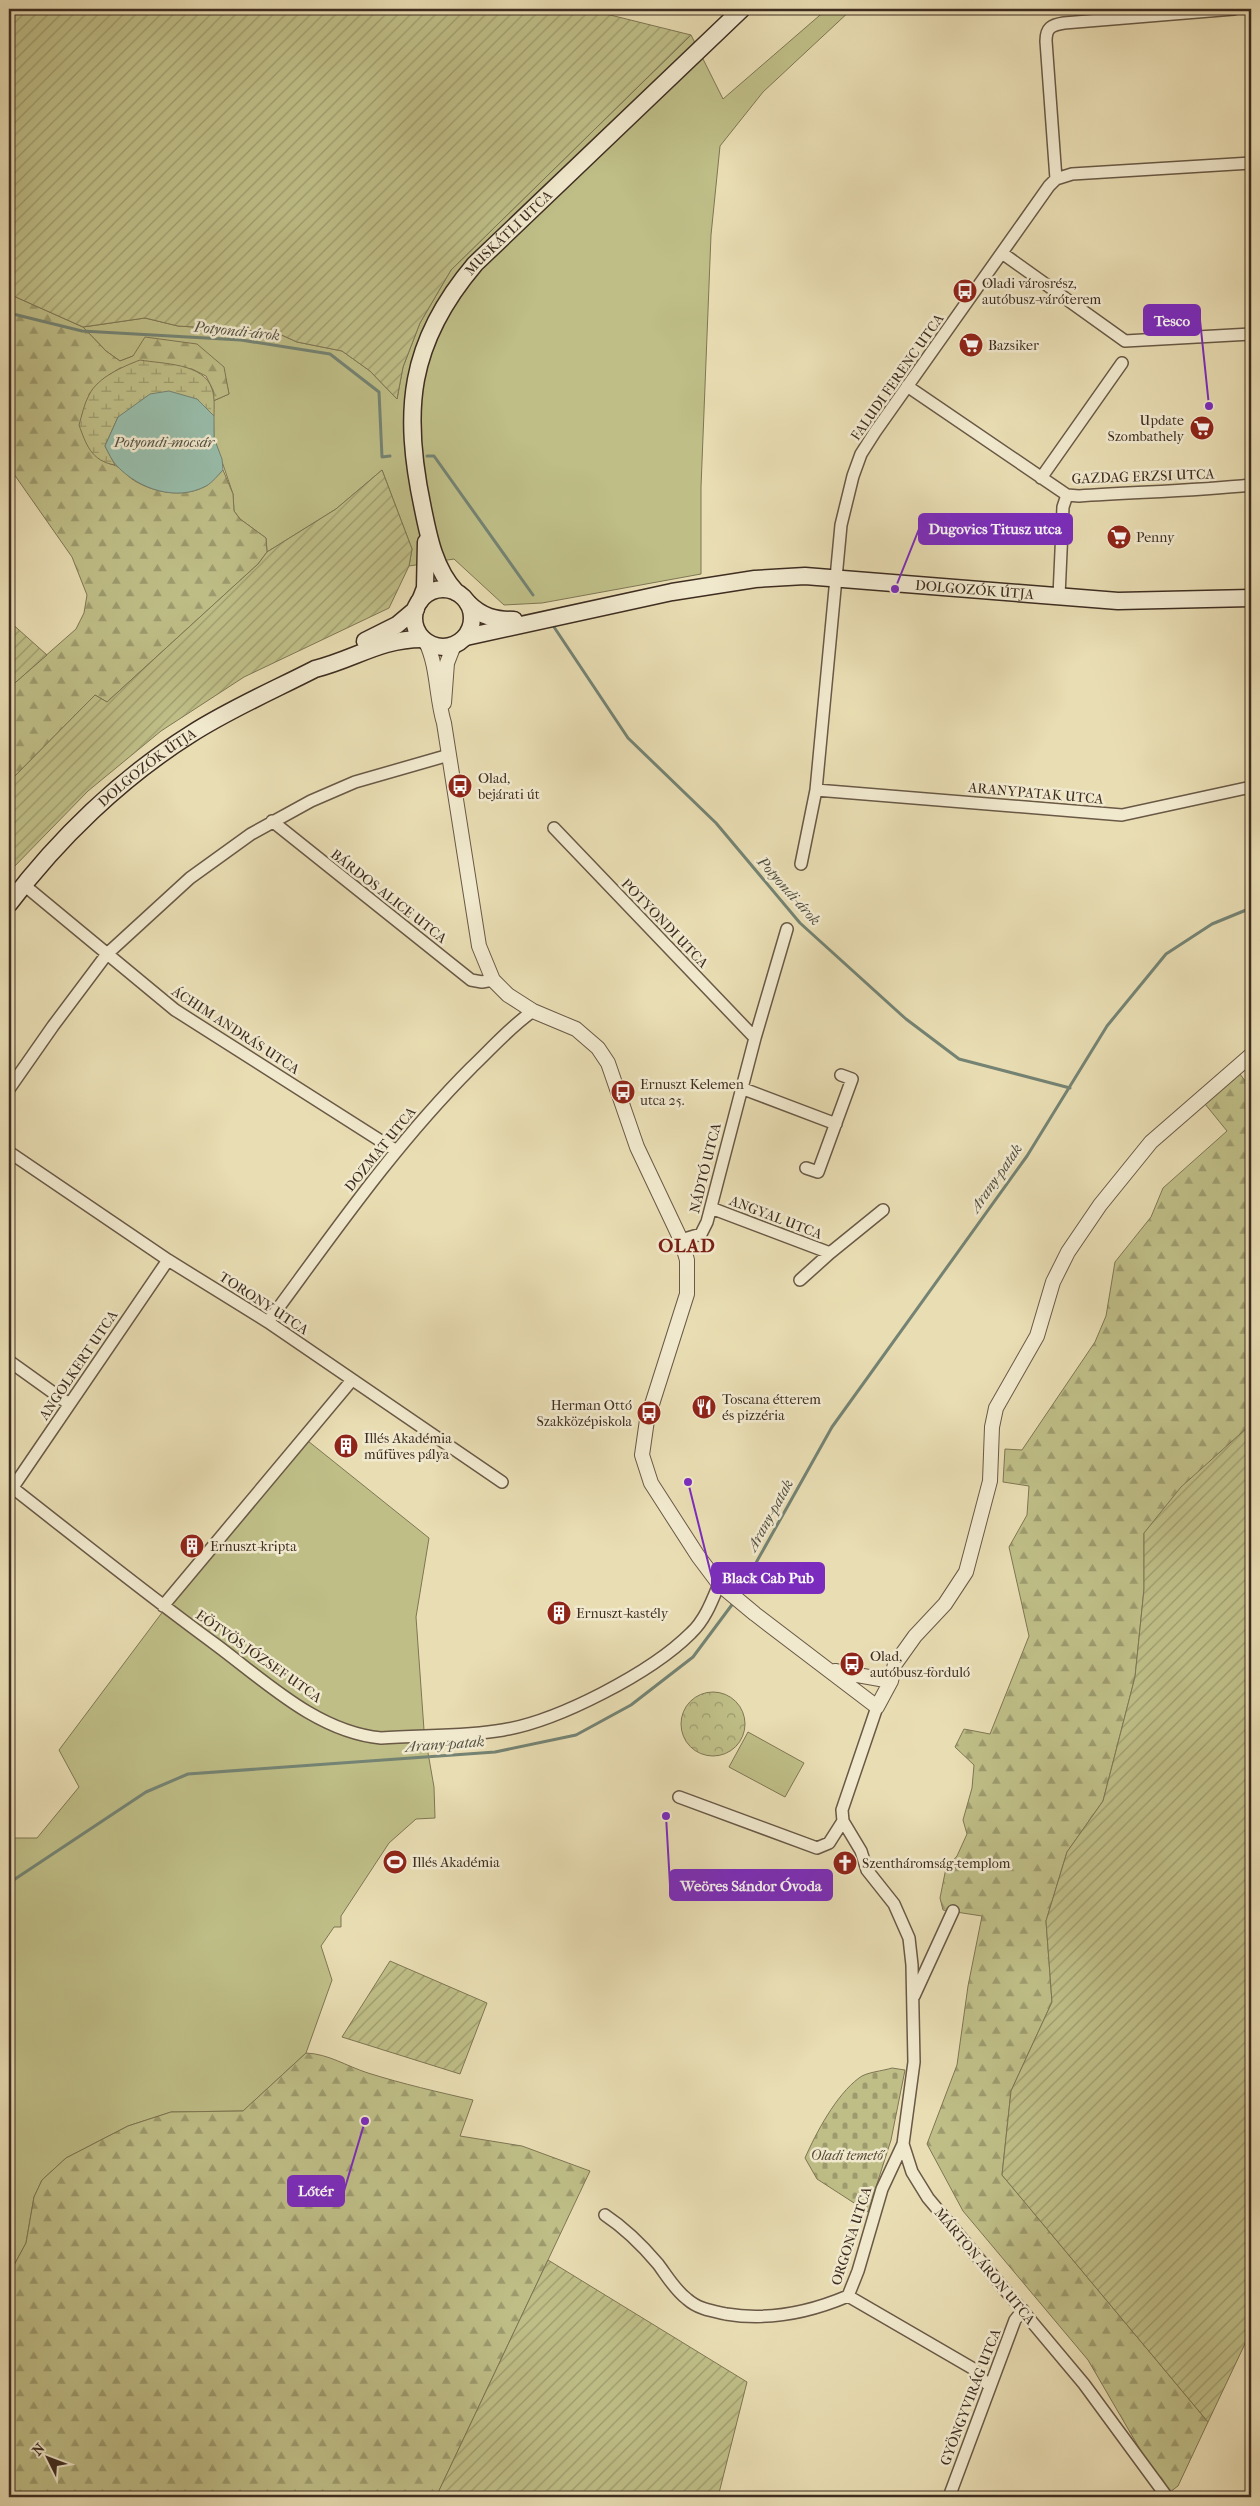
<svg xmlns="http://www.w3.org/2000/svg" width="1260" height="2506" viewBox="0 0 1260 2506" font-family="'IM FELL French Canon',serif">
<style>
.grass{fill:#bfbe87;stroke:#7e7654}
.forest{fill:url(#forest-firs);stroke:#7e7654}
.wetland{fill:url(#wetland-marsh);stroke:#7e7654}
.cemetery{fill:url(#cemetery-stones);stroke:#7e7654}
.park{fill:url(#park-crowns);stroke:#7e7654}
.garden{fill:url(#garden-furrows);stroke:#7e7654}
.water{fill:#98bca9;stroke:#748373}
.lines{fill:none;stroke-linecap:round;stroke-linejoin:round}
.stream{stroke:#748373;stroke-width:3}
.minor-casing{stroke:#695946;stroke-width:14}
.tertiary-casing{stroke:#695946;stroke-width:16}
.secondary-casing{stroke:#3e2d21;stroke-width:19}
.minor{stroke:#f1e9ce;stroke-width:11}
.tertiary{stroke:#f1e9ce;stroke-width:14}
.secondary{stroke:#f1e9ce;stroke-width:16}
.labels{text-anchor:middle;stroke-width:5;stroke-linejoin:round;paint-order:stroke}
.street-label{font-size:14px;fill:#3e2d21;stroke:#f1e9ce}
.poi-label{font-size:14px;fill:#3e2d21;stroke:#f1e9ce;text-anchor:start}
.park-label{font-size:14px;font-style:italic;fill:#584a35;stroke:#f1e9ce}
.water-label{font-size:15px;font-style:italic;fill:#545143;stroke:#f1e9ce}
.district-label{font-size:19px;font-weight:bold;letter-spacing:1px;fill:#7a1f14;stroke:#f1e9ce}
.leader{fill:none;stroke:#7b2cbf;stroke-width:2}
.callout-dot{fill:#7b2cbf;stroke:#f1e9ce;stroke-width:2}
.callout{fill:#7b2cbf;stroke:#7b2cbf;stroke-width:2}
.callout-label{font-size:15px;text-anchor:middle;font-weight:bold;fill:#fff}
</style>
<defs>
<pattern id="forest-firs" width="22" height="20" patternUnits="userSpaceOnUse" patternTransform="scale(1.25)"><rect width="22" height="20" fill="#bfbe87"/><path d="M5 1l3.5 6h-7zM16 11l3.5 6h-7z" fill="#9d9b6e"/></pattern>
<pattern id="wetland-marsh" width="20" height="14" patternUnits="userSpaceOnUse" patternTransform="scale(1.25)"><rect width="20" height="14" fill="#bfbe87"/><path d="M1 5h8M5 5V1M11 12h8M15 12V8" fill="none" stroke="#9d9b6e"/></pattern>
<pattern id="cemetery-stones" width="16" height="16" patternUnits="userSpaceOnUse" patternTransform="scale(1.25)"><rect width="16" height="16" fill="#bfbe87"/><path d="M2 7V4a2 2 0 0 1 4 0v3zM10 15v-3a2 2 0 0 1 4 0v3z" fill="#9d9b6e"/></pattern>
<pattern id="park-crowns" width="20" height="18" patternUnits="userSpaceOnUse" patternTransform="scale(1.25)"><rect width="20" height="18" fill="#bfbe87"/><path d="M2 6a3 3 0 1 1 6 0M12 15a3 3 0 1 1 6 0" fill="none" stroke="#9d9b6e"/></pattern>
<pattern id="garden-furrows" width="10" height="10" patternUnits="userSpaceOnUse" patternTransform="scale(1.25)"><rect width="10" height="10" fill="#bfbe87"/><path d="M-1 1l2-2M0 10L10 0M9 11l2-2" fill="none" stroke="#9d9b6e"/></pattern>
</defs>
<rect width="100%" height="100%" fill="#e9ddb3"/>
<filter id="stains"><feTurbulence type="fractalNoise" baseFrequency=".004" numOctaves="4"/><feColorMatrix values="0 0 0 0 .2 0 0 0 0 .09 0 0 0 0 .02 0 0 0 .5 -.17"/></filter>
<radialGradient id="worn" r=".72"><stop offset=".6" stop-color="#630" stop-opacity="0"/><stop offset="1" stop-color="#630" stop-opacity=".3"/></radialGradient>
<!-- grass -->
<path class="grass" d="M827 9H852L763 92 720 146 711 235 701 487V574L542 603 504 605 454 559 409 566 412 549 382 470 336 509 267 552 266 538 240 519 234 511 233 494 214 438 213 401 229 394 223 367 133 356 120 361 106 351 83 327 145 318 178 326 275 332 297 342 342 351 370 371 397 399 403 367 420 323 451 270 691 35 723 99Z
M308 1441 429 1538 416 1617 424 1730 434 1787 435 1818 416 1819 389 1843 341 1916V1927H334L321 1946 332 1980 306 2053 243 2111 171 2112 128 2126 66 2158 42 2180 34 2197 26 2243 13 2267 9 2269V1843L11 1838H37L79 1787 59 1750 164 1610Z
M748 1732 804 1763 785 1797 729 1767Z"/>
<!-- forest -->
<path class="forest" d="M9 294 83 327 106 351 120 361 133 356 145 337 197 344 224 367 229 394 213 401V390L206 376 192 369 120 368 103 379 89 394 110 464C120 465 126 476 135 481 155 493 184 498 206 486 212 482 218 475 223 470L233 494 234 511 240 519 266 538 267 552 258 564 107 702 95 695 9 782V688L76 629 84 613 87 595 72 557 9 467Z
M1240 1074 1251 1089V1425L1144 1533V1589L1135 1677 1103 1801 1067 1852 1046 1921 1052 2002 1011 2091 1002 2175 1208 2422 1178 2486 1170 2492 1163 2489 1088 2360 963 2211 927 2144 957 2065 968 1986 982 1916 943 1910 940 1898 946 1868 957 1856 967 1834 963 1820 972 1788 974 1765 955 1747 964 1729 990 1734 1029 1636 1009 1547 1027 1515 1029 1486 1003 1482 1005 1449 1022 1450 1095 1342 1106 1316 1115 1262 1151 1217 1163 1188 1227 1131 1205 1104Z
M306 2053C329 2054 346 2066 368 2073 403 2084 438 2092 473 2100L460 2136 522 2146 590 2171 436 2497H9V2269L13 2267 26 2243 34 2197 42 2180 66 2158 128 2126 171 2112 243 2111Z"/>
<!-- wetland -->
<path class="wetland" d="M140 360C163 364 204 363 212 389 215 397 214 408 214 416L197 399 118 417 105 446 115 465C91 461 86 444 79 425 82 415 84 404 89 395 98 377 122 367 140 360Z"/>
<!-- cemetery -->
<path class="cemetery" d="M892 2068 905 2070 891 2140 868 2212 817 2179 805 2158C816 2133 836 2095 859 2078 866 2072 883 2071 892 2068Z"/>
<!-- park -->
<path class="park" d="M681 1724a32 32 0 1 1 64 0a32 32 0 1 1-64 0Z"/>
<!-- garden -->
<path class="garden" d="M9 9H586L691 35 451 270 420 323 403 367 397 399 370 371 342 351 297 342 275 332 178 326 145 318 83 327 9 294Z
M382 470 412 549 409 566 389 608 244 677 161 731 88 791 9 872V782L95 695 107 702 258 564 267 552 336 509Z
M9 621 47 655 9 688Z
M1250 1425 1251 2331 1208 2422 1002 2175 1011 2091 1052 2002 1046 1921 1067 1852 1103 1801 1135 1677 1144 1589V1533L1181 1487Z
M390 1961 487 2003 460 2074 342 2037Z
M548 2260 747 2382 718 2497H436Z"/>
<!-- water -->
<path class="water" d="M169 391 197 399 214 416V438L222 459 223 470C218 475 212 483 206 486 176 502 139 489 117 466 112 461 108 452 105 446L118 417 150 394Z"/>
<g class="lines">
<!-- stream -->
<path class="stream" d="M9 313 82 331 241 340 330 354 379 392 382 457 390 456
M427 456H434L533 595
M554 627 628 738 716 823 800 923 906 1019 959 1059 1070 1088
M738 1595 832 1427 1027 1156 1107 1026 1166 954 1212 924 1251 908
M9 1883 146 1792 188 1774 495 1752 576 1735 631 1705 693 1657 734 1602"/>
<defs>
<path id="minor" d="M1056 179 1046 41C1046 28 1051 25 1064 23L1234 9
M1002 253 1125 341 1251 334
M907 386 1067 495 1079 496C1136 492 1194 491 1251 485
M1041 478 1122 363
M1059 596 1063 507 1067 495
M816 790 1122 815 1251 787
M272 821 471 980 482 982 493 980
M554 828 755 1038
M801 864 816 790 841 525 853 476 861 454 875 432 1049 186 1056 179 1072 174 1251 163
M24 885 175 1010 395 1150
M741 1088 836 1124
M9 1089 53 1026 107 954 190 878 251 834 311 801 355 782 449 755
M9 1152 168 1260 268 1322 502 1482
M806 1168 818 1172 852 1079 841 1075
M711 1208 830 1253 883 1210
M681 1240 701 1234 707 1222 755 1038 787 929
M800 1280 830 1253
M268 1322C333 1234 394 1145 472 1067 492 1048 510 1027 533 1011
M9 1361 69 1404
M9 1485C77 1538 145 1593 215 1644 265 1681 317 1732 381 1738 421 1735 463 1737 503 1730 558 1721 651 1673 691 1633 705 1620 712 1601 719 1584
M9 1493 168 1260
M163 1606 352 1380
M877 1707 842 1810 843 1821 861 1851 867 1870 894 1904 909 1938 912 1965 914 2062 903 2144 912 2172 928 2198 1084 2384 1167 2497
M679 1797 817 1848 829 1843 843 1821
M914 1996 953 1911
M605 2215C626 2229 642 2245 658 2264 667 2276 675 2290 687 2299 698 2309 712 2311 726 2314 768 2321 808 2313 848 2296L858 2271 882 2189 903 2144
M848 2296 972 2368 989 2386
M949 2497 1015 2320 1023 2310"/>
<path id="tertiary" d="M426 642C438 667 436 697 444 723L479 946 493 980 508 995 533 1011 576 1029 598 1048 608 1063 637 1147 681 1240 687 1260V1294L647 1420 642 1455 651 1483 698 1556 719 1584 755 1614 877 1707 891 1681 895 1664 915 1636 945 1604 966 1572 990 1481 992 1427 996 1408 1037 1336 1053 1282 1068 1252 1100 1205 1151 1142 1251 1055
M444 703 447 663 454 645
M835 1671 891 1681"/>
<g id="secondary">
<circle cx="443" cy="618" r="29"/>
<path id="s1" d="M456 592C435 569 429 539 423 509 402 411 408 343 475 264L742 9"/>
<path d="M420 601 425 588 426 542"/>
<path d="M468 603C482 617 495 620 514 620"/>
<path id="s2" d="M466 637 672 592 755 579 805 576 1118 601 1251 598"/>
<path d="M365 641 397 625 416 609"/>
<path id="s3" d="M9 904C58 839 121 778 191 734 230 709 274 690 315 669 355 659 380 639 422 639"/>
</g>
</defs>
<!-- minor casing -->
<use href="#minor" class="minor-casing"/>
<!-- tertiary casing -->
<use href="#tertiary" class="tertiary-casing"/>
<!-- secondary casing -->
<use href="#secondary" class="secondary-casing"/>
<!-- minor -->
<use href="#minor" class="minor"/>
<!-- tertiary -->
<use href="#tertiary" class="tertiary"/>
<!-- secondary -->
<use href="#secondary" class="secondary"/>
</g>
<!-- icons -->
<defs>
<symbol id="bus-disc" viewBox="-11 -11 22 22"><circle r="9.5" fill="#8f2418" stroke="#f1e9ce"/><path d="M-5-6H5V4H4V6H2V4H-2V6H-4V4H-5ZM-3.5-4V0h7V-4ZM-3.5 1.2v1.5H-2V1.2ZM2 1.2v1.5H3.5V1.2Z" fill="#fff"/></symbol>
<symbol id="supermarket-disc" viewBox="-11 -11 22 22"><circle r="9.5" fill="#8f2418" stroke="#f1e9ce"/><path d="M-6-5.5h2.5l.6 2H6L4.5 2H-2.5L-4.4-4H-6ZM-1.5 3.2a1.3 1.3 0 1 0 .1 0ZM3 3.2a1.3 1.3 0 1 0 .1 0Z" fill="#fff"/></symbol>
<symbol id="restaurant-disc" viewBox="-11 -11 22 22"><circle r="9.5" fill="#8f2418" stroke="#f1e9ce"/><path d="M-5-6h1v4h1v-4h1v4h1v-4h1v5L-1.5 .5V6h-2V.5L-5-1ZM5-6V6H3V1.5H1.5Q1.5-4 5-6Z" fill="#fff"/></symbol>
<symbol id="building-disc" viewBox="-11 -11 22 22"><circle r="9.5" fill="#8f2418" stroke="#f1e9ce"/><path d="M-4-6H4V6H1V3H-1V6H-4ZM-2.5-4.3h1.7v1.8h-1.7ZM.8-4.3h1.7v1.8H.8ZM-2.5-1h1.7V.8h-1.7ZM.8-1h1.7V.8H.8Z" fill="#fff"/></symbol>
<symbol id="stadium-disc" viewBox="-11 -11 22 22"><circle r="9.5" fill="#8f2418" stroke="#f1e9ce"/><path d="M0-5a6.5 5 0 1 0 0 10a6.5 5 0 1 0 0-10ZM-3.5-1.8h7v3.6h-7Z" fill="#fff"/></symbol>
<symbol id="church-disc" viewBox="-11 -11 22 22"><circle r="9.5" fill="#8f2418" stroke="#f1e9ce"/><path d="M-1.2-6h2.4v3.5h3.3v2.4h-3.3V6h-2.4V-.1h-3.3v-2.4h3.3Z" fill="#fff"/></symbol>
</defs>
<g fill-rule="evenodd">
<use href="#bus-disc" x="951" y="277" width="28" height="28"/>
<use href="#supermarket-disc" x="957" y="331" width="28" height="28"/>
<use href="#supermarket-disc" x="1188" y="414" width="28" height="28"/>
<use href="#supermarket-disc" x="1105" y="523" width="28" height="28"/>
<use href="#bus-disc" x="446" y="772" width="28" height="28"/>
<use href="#bus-disc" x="609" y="1078" width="28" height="28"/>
<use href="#restaurant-disc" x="690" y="1393" width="28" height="28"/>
<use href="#bus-disc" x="635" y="1399" width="28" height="28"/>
<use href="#building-disc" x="332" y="1432" width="28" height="28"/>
<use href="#building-disc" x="178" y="1532" width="28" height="28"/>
<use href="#building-disc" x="545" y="1599" width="28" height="28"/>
<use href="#bus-disc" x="838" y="1650" width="28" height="28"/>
<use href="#stadium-disc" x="381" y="1848" width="28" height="28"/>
<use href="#church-disc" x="831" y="1849" width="28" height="28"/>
</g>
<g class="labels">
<!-- street labels -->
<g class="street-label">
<text dy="5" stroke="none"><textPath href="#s1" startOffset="398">MUSKÁTLI UTCA</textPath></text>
<text transform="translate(897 377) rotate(-55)" y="5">FALUDI FERENC UTCA</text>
<text transform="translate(1143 476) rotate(-2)" y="5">GAZDAG ERZSI UTCA</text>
<text dy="5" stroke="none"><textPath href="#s2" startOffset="515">DOLGOZÓK ÚTJA</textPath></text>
<text dy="5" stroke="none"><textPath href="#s3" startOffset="195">DOLGOZÓK ÚTJA</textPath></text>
<text transform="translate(1036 793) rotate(5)" y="5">ARANYPATAK UTCA</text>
<text transform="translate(389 896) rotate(38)" y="5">BÁRDOS ALICE UTCA</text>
<text transform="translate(665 923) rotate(46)" y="5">POTYONDI UTCA</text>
<text transform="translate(236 1030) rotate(33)" y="5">ÁCHIM ANDRÁS UTCA</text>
<text transform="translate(380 1149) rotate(-51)" y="5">DOZMAT UTCA</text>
<text transform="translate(705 1168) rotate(-76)" y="5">NÁDTÓ UTCA</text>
<text transform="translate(776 1217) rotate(21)" y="5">ANGYAL UTCA</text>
<text transform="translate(264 1303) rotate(33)" y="5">TORONY UTCA</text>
<text transform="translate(78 1365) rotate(-56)" y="5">ANGOLKERT UTCA</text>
<text transform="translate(259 1656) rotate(35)" y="5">EÖTVÖS JÓZSEF UTCA</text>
<text transform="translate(851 2236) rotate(-72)" y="5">ORGONA UTCA</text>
<text transform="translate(985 2266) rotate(50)" y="5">MÁRTON ÁRON UTCA</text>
<text transform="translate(970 2397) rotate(-69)" y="5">GYÖNGYVIRÁG UTCA</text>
</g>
<!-- poi labels -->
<g class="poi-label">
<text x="982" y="288">Oladi városrész,<tspan x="982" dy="16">autóbusz-váróterem</tspan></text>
<text x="988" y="350">Bazsiker</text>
<text x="1184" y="425" text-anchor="end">Update<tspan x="1184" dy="16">Szombathely</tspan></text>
<text x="1136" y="542">Penny</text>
<text x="478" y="783">Olad,<tspan x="478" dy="16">bejárati út</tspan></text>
<text x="640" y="1089">Ernuszt Kelemen<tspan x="640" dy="16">utca 25.</tspan></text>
<text x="722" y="1404">Toscana étterem<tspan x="722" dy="16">és pizzéria</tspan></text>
<text x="632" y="1410" text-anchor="end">Herman Ottó<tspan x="632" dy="16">Szakközépiskola</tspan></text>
<text x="364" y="1443">Illés Akadémia<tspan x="364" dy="16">műfüves pálya</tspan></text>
<text x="210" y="1551">Ernuszt-kripta</text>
<text x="576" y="1618">Ernuszt-kastély</text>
<text x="870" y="1661">Olad,<tspan x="870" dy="16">autóbusz-forduló</tspan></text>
<text x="412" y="1867">Illés Akadémia</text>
<text x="862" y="1868">Szentháromság-templom</text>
</g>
<!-- park labels -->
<g class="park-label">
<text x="847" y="2160">Oladi temető</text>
</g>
<!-- water labels -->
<g class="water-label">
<text transform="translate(237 331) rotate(6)" y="5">Potyondi-árok</text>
<text x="164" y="447">Potyondi-mocsár</text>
<text transform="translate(789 891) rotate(48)" y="5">Potyondi-árok</text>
<text transform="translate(996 1178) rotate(-55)" y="5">Arany-patak</text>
<text transform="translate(770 1515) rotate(-61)" y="5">Arany-patak</text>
<text transform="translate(445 1744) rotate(-4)" y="5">Arany-patak</text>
</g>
<!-- district labels -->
<g class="district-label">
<text x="687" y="1252">OLAD</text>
</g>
</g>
<!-- callouts -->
<path class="leader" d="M1209 406L1200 320M895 589L919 529M688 1482L712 1578M666 1816L670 1885M365 2121L344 2191"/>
<g class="callout-dot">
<circle cx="1209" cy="406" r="5"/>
<circle cx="895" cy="589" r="5"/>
<circle cx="688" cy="1482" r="5"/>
<circle cx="666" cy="1816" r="5"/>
<circle cx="365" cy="2121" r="5"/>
</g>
<g class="callout">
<rect x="1144" y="305" width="56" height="30" rx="5"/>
<rect x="919" y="514" width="153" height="30" rx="5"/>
<rect x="712" y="1563" width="112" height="30" rx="5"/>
<rect x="670" y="1870" width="162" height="30" rx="5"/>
<rect x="288" y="2176" width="56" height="30" rx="5"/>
</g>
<g class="callout-label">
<text x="1172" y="326">Tesco</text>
<text x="995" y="534">Dugovics Titusz utca</text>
<text x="768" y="1583">Black Cab Pub</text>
<text x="751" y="1891">Weöres Sándor Óvoda</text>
<text x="316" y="2196">Lőtér</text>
</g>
<!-- margin -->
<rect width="1260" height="2506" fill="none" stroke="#e9ddb3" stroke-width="30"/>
<rect x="10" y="10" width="1240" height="2486" fill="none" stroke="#3e2d21" stroke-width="2.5"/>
<rect x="15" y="15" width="1230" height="2476" fill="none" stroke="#3e2d21"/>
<!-- north arrow -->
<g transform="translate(48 2458) rotate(312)" stroke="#f1e9ce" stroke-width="4" paint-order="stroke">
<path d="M0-4L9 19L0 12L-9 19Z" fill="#3e2d21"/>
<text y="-8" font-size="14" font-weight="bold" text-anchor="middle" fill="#3e2d21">N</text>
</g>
<rect width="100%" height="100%" filter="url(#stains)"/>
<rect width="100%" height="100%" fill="url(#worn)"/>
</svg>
